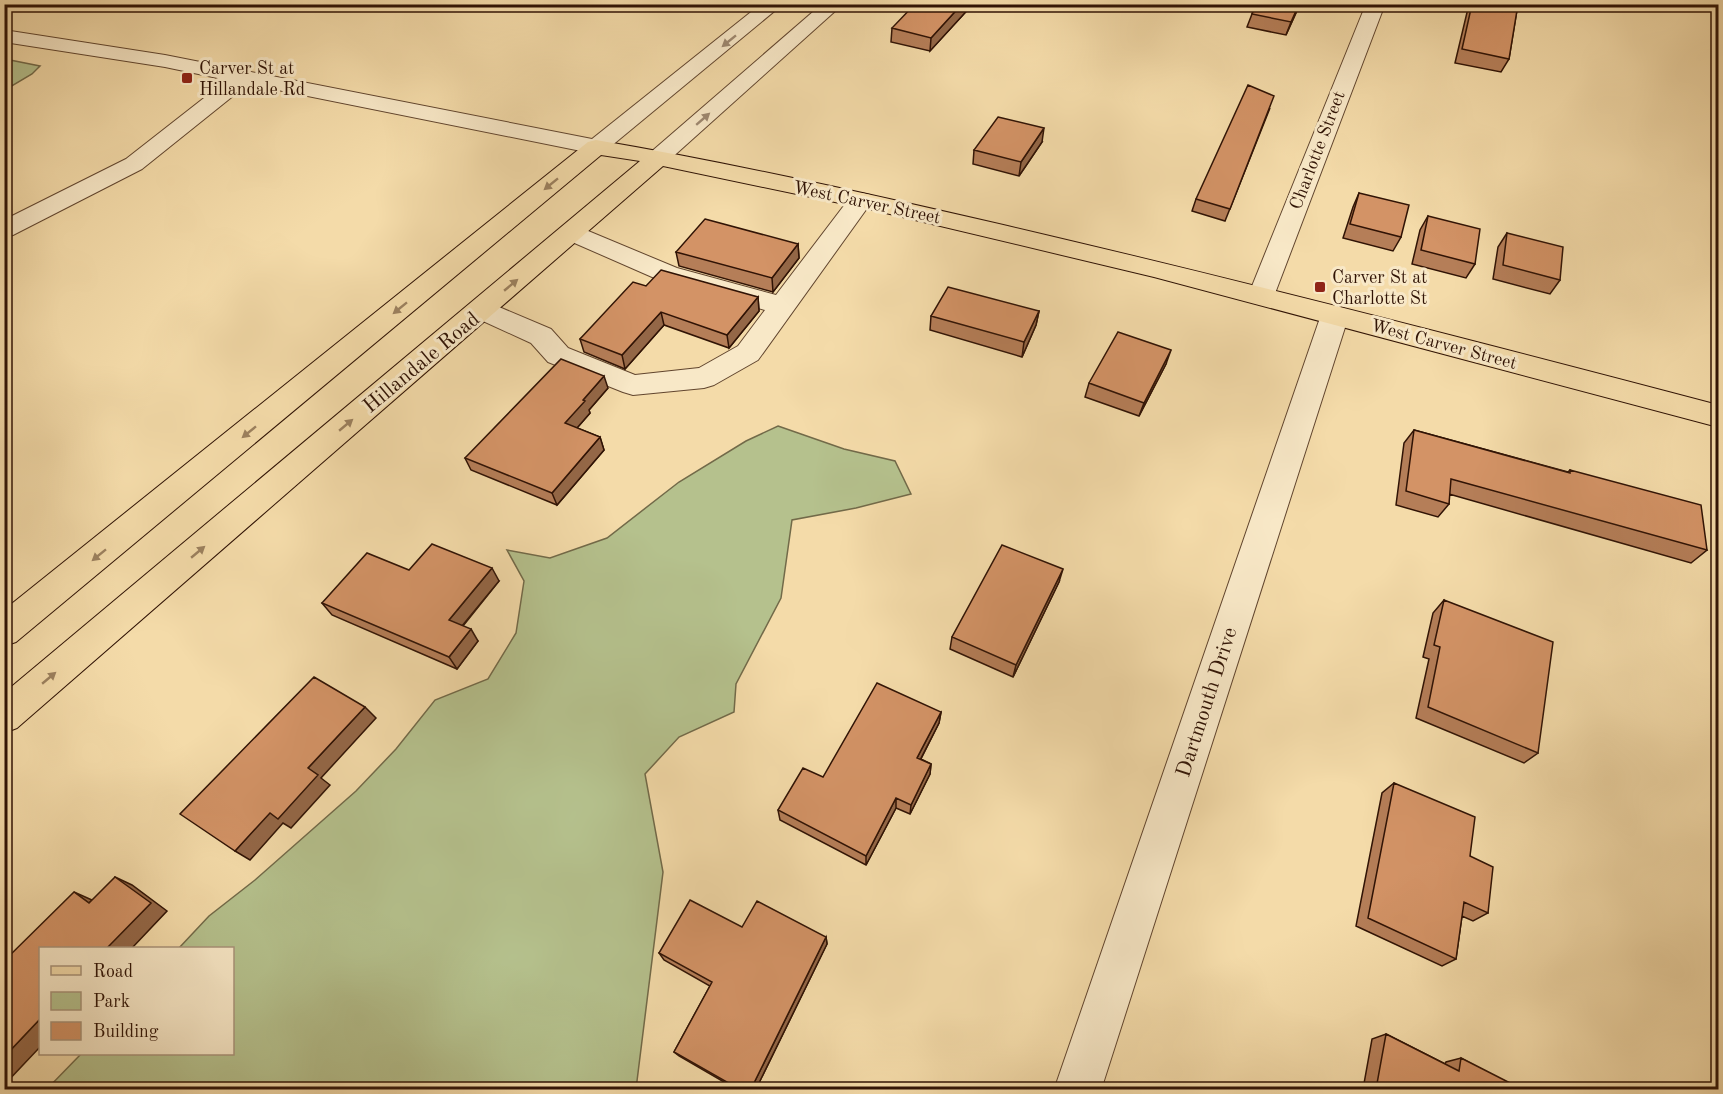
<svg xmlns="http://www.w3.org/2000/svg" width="1723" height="1094" viewBox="0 0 1723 1094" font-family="'Old Standard TT',serif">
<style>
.green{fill:#b5c18d;stroke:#726a49;stroke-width:1.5}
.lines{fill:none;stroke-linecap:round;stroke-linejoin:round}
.minor-casing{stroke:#61452e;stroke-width:2}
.major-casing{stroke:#301305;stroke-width:2}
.minor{fill:#f8e8c7;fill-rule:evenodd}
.major{fill:#f4dba9;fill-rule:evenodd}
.wall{fill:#b57e58;stroke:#301305;stroke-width:1.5}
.shaded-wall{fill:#946747;stroke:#301305;stroke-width:1.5}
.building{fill:#d39366;stroke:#301305;stroke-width:1.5}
.oneway{fill:#9e8870}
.oneway2{fill:#9c815f}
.poi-dot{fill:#8f2418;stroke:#f8e8c7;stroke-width:2}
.labels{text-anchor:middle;stroke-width:6;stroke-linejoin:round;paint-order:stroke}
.far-poi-label{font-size:18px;fill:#301305;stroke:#f8e8c7;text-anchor:start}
.far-street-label{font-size:18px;fill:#301305;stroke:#f8e8c7}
.street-label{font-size:21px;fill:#301305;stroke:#f8e8c7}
</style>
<rect width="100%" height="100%" fill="#f4dba9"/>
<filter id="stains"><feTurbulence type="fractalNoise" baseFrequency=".00333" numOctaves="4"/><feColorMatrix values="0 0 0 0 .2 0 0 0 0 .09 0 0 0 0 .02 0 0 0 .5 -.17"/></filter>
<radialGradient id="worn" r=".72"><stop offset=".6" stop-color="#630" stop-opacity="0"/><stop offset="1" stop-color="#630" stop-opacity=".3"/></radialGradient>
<!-- green -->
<path class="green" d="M5 59 40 66 32 74 5 90Z
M778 426 844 449 895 461 911 494 856 508 792 520 781 598 736 684 734 712 679 737 645 774 663 872 636 1089H47L81 1054H232V948H179L209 916 255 880 356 791 396 749 435 700 488 679 516 633 524 581 507 550 550 558 607 538 679 482 746 441Z"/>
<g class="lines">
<defs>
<path id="minor" d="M761 4H783L604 152 596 154 248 84 142 169 13 235 4 238V220L126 159 227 80 165 67 4 42V30L165 55 592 139Z
M822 4H843L667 162 659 164 651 162 647 157 651 152Z
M1366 4H1385L1274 296 1270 302 1261 305 1252 302 1248 296Z
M861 193 870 195 873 200 758 360 714 385 704 388 633 395 623 392 548 362 531 343 472 316 469 310 472 304 482 301 492 304 551 329 568 348 635 375 699 368 738 346 765 310 659 280 563 238 559 233 563 228 572 225 581 228 677 268 776 295 852 195Z
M1335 306 1345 309 1349 315 1101 1090H1054L1321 315 1325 309Z"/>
<path id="major" d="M596 140C731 163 865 193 999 224 1240 280 1479 342 1718 405V427L1154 277 873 210 663 166 17 728 4 733V693L640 161 601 155 16 642 4 646V610L588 142Z"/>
</defs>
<!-- minor casing -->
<use href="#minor" class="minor-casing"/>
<!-- major casing -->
<use href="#major" class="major-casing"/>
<!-- minor -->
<use href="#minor" class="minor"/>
<!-- major -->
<use href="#major" class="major"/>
</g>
<!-- wall -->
<path class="wall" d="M973 4 930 51 891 42 892 28Z
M1256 4H1300L1286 35 1247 27 1252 14Z
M1469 4H1518L1509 59 1501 72 1455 63Z
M1270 108 1225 221 1192 211 1196 199Z
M1042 142 1019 176 973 164 974 150Z
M1359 193 1401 237 1393 251 1343 238 1353 207Z
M1428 216 1475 264 1466 278 1412 264 1420 230Z
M1507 233 1560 280 1550 294 1493 279 1498 247Z
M798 244 799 258 773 292 679 266 676 252Z
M646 286 758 297 759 311 729 348 664 325 625 369 584 352 580 339Z
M1039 311 1036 325 1022 357 930 330 931 316Z
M1166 364 1139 416 1085 397 1089 383Z
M608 388 589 410 590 413 577 428 600 437 604 450 557 505 471 470 465 458Z
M1414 430 1568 472 1570 470 1707 550 1691 563 1449 494V504L1438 517 1396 505 1404 443Z
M409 570 499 581 463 626 478 641 457 669 332 615 322 603Z
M1059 582 1013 677 950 649 952 637Z
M1444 600 1538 753 1524 763 1416 718 1429 659 1423 657 1433 613Z
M941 712 939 723 921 759 931 764 930 774 910 814 896 808 866 865 780 820 778 810Z
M1394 783 1470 856 1488 913 1473 921 1462 916 1456 959 1442 966 1356 926 1382 793Z
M742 927 826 937 827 944 756 1089H736L679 1056 674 1052 710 986 664 960 659 953Z
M1386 1034 1445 1064 1446 1062 1461 1058 1518 1089H1363L1372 1039Z"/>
<!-- shaded-wall -->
<path class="shaded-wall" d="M962 4H973L930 51 931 38Z
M1299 4H1300L1286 35 1291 22Z
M1044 128 1042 142 1019 176 1021 162Z
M798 244 799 258 773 292 772 278Z
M758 297 759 311 729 348 727 335Z
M1039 311 1036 325 1022 357 1024 342Z
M661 312 664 325 625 369 622 355Z
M1171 350 1166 364 1139 416 1144 403Z
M604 376 608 388 589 410 590 413 570 436 565 423 583 400Z
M600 437 604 450 557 505 552 493Z
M492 568 499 581 457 632 449 620Z
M1063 569 1059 582 1013 677 1016 665Z
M471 629 478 641 457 669 449 657Z
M365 707 376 718 321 778 330 785 291 828 283 823 250 860 235 851 308 768Z
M941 712 939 723 916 768 917 758Z
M931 764 930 774 910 814 911 805Z
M896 798V808L866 865V856Z
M115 877 132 885 167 911 132 948H107Z
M74 892 92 900 89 903Z
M826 937 827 944 756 1089H751Z
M40 1019V1047L4 1085V1057Z"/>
<!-- building -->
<path class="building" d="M915 4H962L931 38 892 28Z
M1256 4H1299L1291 22 1252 14Z
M1472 4H1518L1509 59 1462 49Z
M1248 85 1274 96 1230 209 1196 199Z
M998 117 1044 128 1021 162 974 150Z
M1359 193 1409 205 1401 237 1350 224Z
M1428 216 1480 229 1475 264 1421 250Z
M705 219 798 244 772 278 676 252Z
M1507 233 1563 247 1560 280 1503 265Z
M661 270 758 297 727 335 661 312 622 355 580 339 633 282 646 286Z
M948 287 1039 311 1024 342 931 316Z
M1118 332 1171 350 1144 403 1089 383Z
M561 359 604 376 583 400 585 401 565 423 600 437 552 493 465 458Z
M1414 430 1570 473V470L1701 505 1707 550 1451 479 1449 504 1406 491Z
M432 544 492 568 449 620 471 629 449 657 322 603 367 553 409 570Z
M1002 545 1063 569 1016 665 952 637Z
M1444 600 1553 642 1538 753 1428 707 1440 647 1434 645Z
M314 677 365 707 308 768 318 775 278 819 270 813 235 851 180 814Z
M877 683 941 712 917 758 931 764 911 805 896 798 866 856 778 810 803 768 823 777Z
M1394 783 1475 817 1470 856 1493 867 1488 913 1464 902 1456 959 1368 918Z
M115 877 151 903 107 948H40V1019L4 1057V961L74 892 89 903Z
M690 900 742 927 757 901 826 937 751 1089H739L674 1052 712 982 659 953Z
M1386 1034 1459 1071 1461 1058 1518 1087V1089H1376Z"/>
<!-- one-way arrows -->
<defs><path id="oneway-solid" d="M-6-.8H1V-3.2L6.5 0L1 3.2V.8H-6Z" transform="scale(1.5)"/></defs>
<g class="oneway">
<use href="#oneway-solid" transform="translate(729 41) rotate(141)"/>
<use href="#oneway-solid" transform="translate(703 119) rotate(-41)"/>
</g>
<g class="oneway2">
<use href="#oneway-solid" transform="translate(551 184) rotate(141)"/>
<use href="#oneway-solid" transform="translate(511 285) rotate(-40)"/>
<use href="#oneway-solid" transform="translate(400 308) rotate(141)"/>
<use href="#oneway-solid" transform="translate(346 425) rotate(-40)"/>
<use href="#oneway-solid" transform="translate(249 432) rotate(141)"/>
<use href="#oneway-solid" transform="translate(198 552) rotate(-40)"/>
<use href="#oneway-solid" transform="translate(99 555) rotate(141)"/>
<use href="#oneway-solid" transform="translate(49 678) rotate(-40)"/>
</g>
<!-- markers -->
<g class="poi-dot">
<rect x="181" y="72" width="12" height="12" rx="3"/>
<rect x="1314" y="281" width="12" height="12" rx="3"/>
</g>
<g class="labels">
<!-- far-poi labels -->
<g class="far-poi-label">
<text x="199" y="74">Carver St at<tspan x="199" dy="21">Hillandale Rd</tspan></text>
<text x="1332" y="283">Carver St at<tspan x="1332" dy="21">Charlotte St</tspan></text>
</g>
<!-- far-street labels -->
<g class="far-street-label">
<text transform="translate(1317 150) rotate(-69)" y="6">Charlotte Street</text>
<text transform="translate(867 202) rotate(12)" y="6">West Carver Street</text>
<text transform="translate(1444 344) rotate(15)" y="6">West Carver Street</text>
</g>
<!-- street labels -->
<g class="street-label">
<text transform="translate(421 362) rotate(-40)" y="7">Hillandale Road</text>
<text transform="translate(1206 702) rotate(-72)" y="7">Dartmouth Drive</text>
</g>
</g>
<!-- margin -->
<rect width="1723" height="1094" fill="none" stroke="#f4dba9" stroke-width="24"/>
<rect x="6" y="6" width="1711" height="1082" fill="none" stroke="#301305" stroke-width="3"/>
<rect x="12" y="12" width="1699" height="1070" fill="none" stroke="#301305" stroke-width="1.5"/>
<!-- legend -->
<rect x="39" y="947" width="195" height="108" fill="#f8e8c7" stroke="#a89379" stroke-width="1.5"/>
<rect x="51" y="966" width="30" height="9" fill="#f4dba9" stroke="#a89379" stroke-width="1.5"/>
<text x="93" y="977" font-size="18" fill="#301305">Road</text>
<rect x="51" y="992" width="30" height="18" fill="#b5c18d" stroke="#a89379" stroke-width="1.5"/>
<text x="93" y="1007" font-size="18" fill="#301305">Park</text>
<rect x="51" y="1022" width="30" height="18" fill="#d39366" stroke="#a89379" stroke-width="1.5"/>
<text x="93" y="1037" font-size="18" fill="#301305">Building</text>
<rect width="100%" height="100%" filter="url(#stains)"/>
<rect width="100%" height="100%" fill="url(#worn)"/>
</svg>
